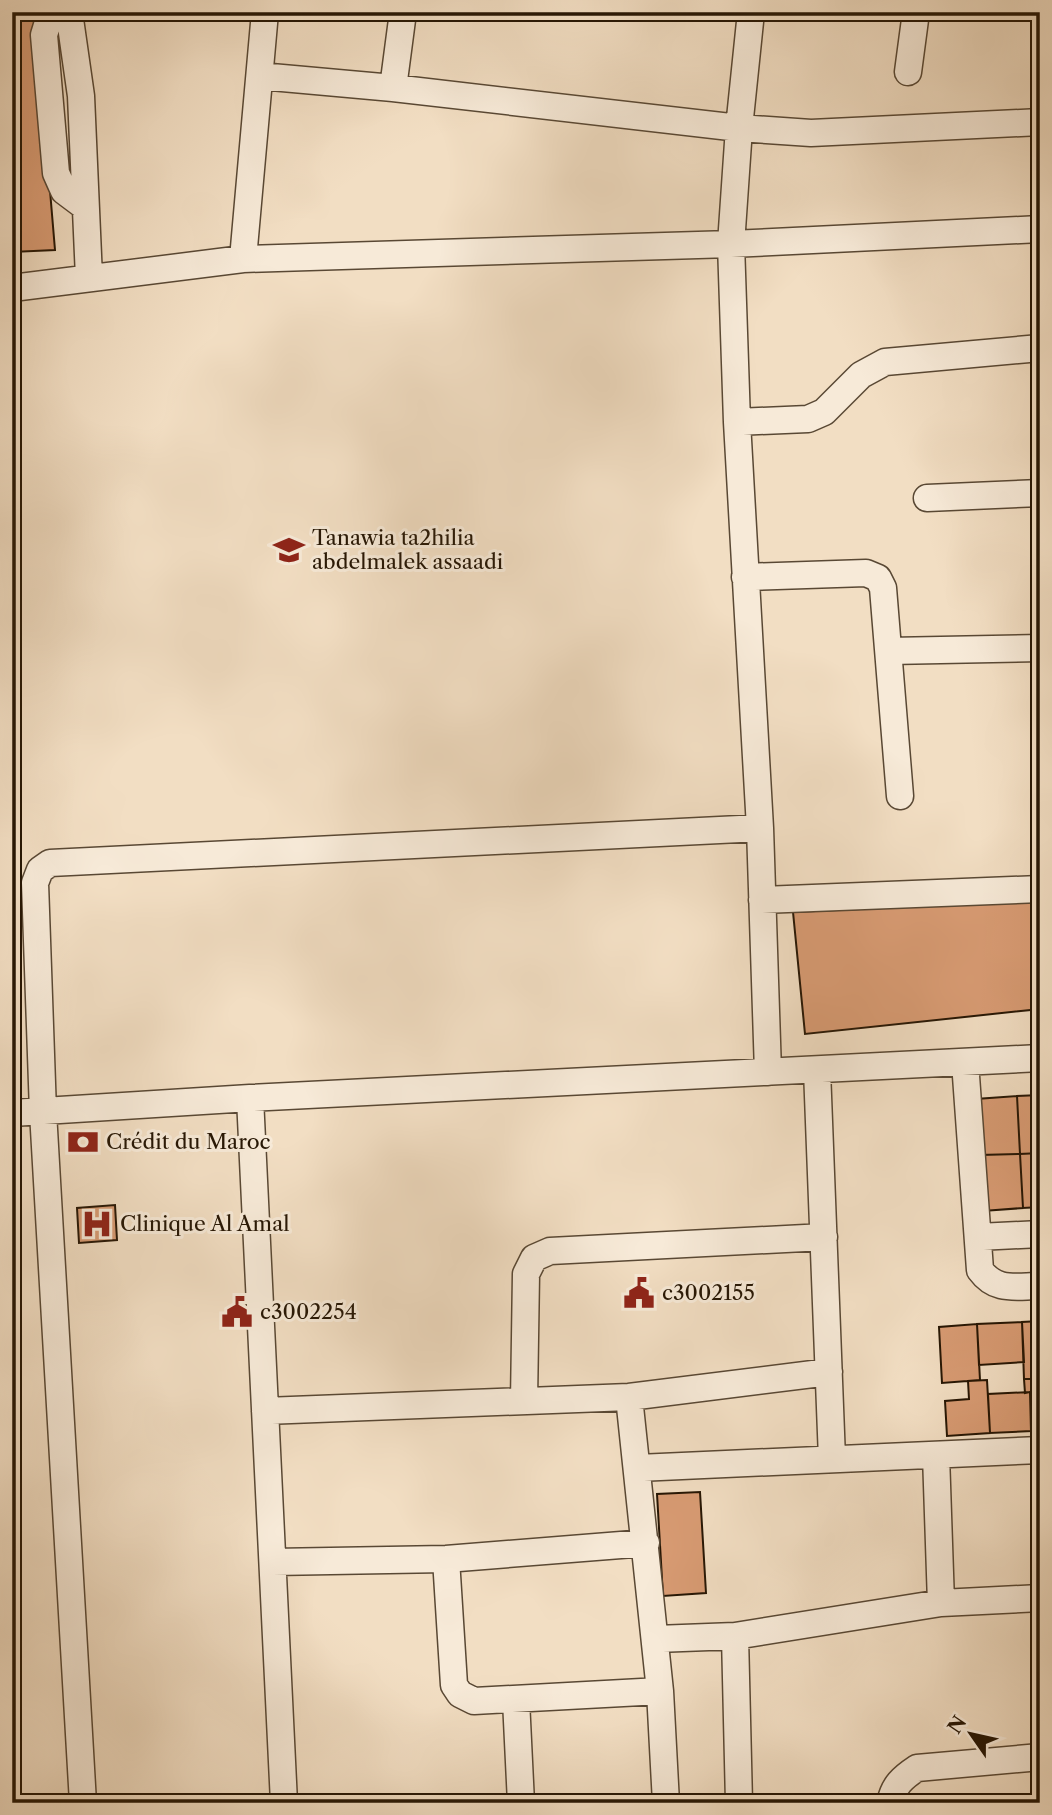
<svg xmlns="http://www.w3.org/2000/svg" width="1052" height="1815" viewBox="0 0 1052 1815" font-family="'Libre Caslon Text',serif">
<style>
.building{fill:#d89b73;stroke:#261604;stroke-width:2}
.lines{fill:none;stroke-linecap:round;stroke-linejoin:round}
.street-casing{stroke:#594834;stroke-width:29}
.street{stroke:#f7ead8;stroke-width:26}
.labels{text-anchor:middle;stroke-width:6;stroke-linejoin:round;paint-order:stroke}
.poi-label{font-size:21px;fill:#261604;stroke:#f7ead8;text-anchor:start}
</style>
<rect width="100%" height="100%" fill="#f2dec3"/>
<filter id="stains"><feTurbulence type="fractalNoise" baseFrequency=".00286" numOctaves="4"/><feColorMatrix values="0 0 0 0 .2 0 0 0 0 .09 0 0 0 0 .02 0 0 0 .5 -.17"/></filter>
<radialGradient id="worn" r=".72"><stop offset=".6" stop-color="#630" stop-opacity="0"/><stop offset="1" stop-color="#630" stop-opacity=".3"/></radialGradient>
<!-- building -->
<path class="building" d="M12 12H35L55 250 12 252Z
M1040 901V1009L805 1034 793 912Z
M1040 1095V1153L1020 1154 1017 1096Z
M1017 1096 1020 1154 980 1155 976 1099Z
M1040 1153V1207L1023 1208 1020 1154Z
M1020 1154 1023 1208 983 1211 980 1155Z
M115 1205 117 1240 79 1243 77 1208Z
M1040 1321V1379H1024L1022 1322Z
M1022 1322 1024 1362 979 1365 977 1324Z
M977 1324 980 1380 942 1383 939 1327Z
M1024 1379H1040V1431H1031L1030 1392 1025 1393Z
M987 1380 990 1433 947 1436 945 1401 969 1399 968 1381Z
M1030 1392 1031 1431 990 1433 988 1394Z
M700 1492 706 1593 663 1596 657 1494Z"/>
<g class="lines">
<defs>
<path id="street" d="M51 12 44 35 56 173 64 191 84 206
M69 12 81 96 89 278
M751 12 739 128 731 244 737 422 760 828 768 1072
M908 72 916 12
M260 76 393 88 739 128 811 133 1040 122
M393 88 403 12
M243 259 265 12
M12 288 243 259 731 244 1040 229
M737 422 808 419 824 412 861 375 885 362 1040 348
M927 498 1040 493
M745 577 866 573 878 578 883 588 900 796
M889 651 1040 648
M762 900 1040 889
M965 1062 980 1270C996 1292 1015 1286 1040 1286
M817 1070 832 1459
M250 1098 284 1803
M12 1113 250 1098 1040 1058
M978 1237 1040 1234
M629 1397 660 1691 666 1803
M524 1401 526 1274 534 1258 550 1251 824 1237
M265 1411 629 1397 829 1372
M936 1455 941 1603
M638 1468 1040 1450
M446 1559 454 1685 460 1694 474 1701 660 1691
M273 1562 446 1559 646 1543
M735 1636 739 1803
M656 1639 735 1636 941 1603 1040 1598
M516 1700 521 1803
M83 1803 43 1112 35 883 40 870 50 863 760 828
M890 1803C894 1785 902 1778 917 1768L1040 1757"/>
</defs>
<!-- street casing -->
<use href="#street" class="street-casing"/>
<!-- street -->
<use href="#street" class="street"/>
</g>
<!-- icons -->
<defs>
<symbol id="school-bare" viewBox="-9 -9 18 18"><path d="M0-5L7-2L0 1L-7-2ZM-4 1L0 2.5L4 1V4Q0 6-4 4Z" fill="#8f2418" stroke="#f7ead8" stroke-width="2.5" paint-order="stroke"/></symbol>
<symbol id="bank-bare" viewBox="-9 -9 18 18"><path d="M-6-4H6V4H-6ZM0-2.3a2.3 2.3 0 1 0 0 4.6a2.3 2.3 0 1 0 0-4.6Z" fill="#8f2418" stroke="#f7ead8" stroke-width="2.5" paint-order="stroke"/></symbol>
<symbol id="hospital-bare" viewBox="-9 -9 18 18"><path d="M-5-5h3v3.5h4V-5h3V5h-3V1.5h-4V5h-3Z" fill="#8f2418" stroke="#f7ead8" stroke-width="2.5" paint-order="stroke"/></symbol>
<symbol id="civic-bare" viewBox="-9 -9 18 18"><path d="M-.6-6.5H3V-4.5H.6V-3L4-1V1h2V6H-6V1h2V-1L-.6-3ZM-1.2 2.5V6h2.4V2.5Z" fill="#8f2418" stroke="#f7ead8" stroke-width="2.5" paint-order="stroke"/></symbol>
</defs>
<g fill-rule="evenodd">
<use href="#school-bare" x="267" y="528" width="44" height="44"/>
<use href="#bank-bare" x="61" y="1120" width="44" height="44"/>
<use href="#hospital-bare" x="75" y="1202" width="44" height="44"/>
<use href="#civic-bare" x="617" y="1271" width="44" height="44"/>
<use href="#civic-bare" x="215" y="1290" width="44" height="44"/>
</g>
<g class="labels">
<!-- poi labels -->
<g class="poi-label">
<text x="312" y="545">Tanawia ta2hilia<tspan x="312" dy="24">abdelmalek assaadi</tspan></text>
<text x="106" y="1149">Crédit du Maroc</text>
<text x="120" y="1231">Clinique Al Amal</text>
<text x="662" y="1300">c3002155</text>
<text x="260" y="1319">c3002254</text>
</g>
</g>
<!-- margin -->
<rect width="1052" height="1815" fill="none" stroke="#f2dec3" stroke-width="42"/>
<rect x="14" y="14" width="1024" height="1787" fill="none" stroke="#261604" stroke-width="3.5"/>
<rect x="21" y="21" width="1010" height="1773" fill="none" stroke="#261604" stroke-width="2"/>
<!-- north arrow -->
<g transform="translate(971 1734) rotate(304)" stroke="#f7ead8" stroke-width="5" paint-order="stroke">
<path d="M0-5L12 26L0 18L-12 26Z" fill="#261604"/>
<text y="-10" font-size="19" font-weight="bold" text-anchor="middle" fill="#261604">N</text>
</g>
<rect width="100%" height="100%" filter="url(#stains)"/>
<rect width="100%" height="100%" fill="url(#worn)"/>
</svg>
